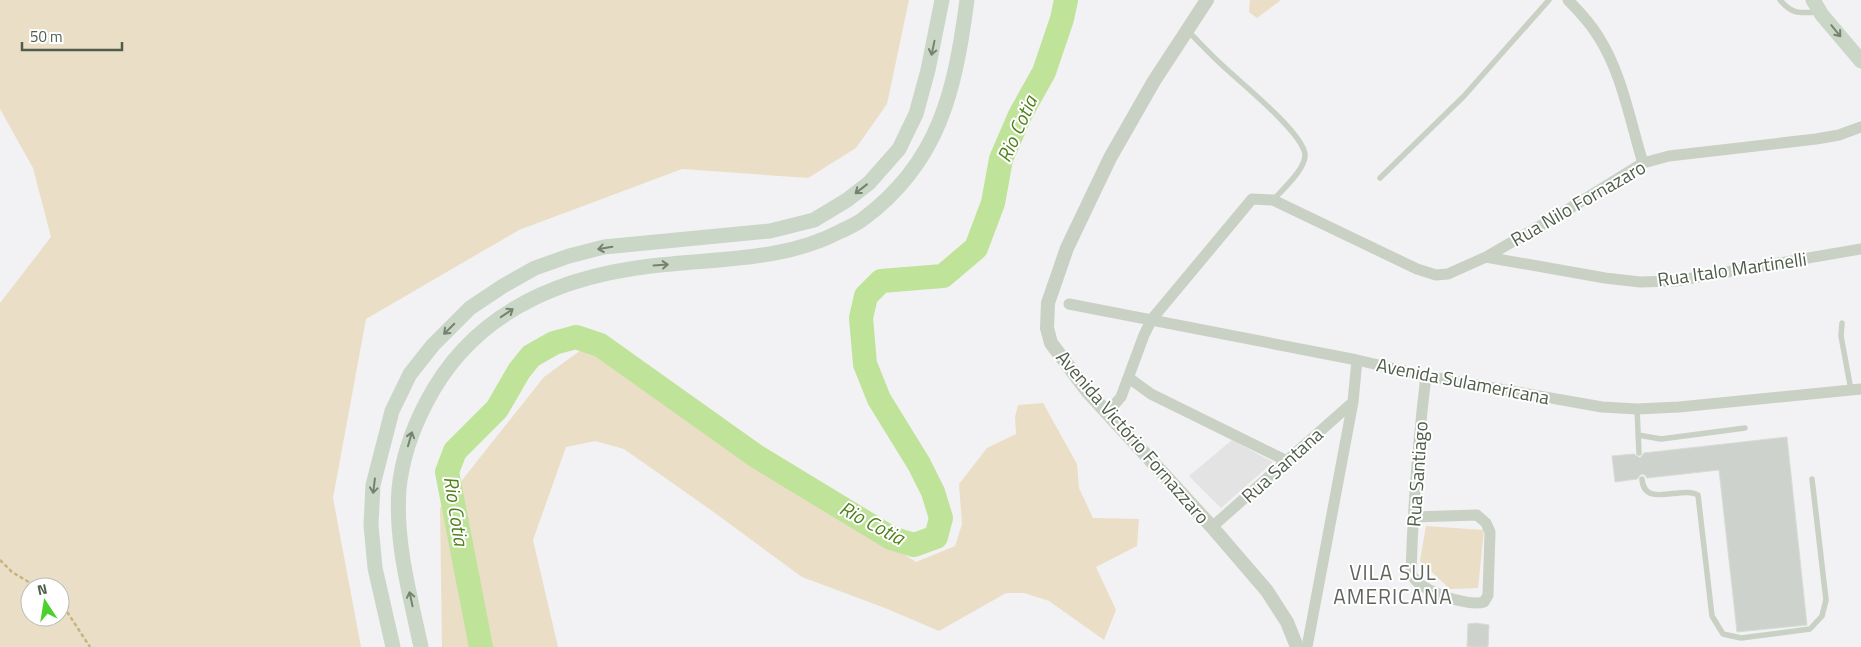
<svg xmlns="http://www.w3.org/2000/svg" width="1861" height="647" viewBox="0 0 1861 647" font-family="'Titillium Web',sans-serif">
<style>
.education{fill:#e3e3e4}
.green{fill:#ebdec6;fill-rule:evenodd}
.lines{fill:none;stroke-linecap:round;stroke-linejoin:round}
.river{stroke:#bfe398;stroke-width:24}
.building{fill:#cdd3cc;stroke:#d6dcd6}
.path{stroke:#c5b681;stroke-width:2.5;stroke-dasharray:4 2.5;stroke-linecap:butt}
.service{stroke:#c8d1c4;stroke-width:5.5}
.minor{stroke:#c8d1c4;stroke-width:11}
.tertiary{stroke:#c8d1c4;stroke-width:14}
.secondary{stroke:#cad7c6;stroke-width:15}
.oneway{stroke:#758270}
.labels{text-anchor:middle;stroke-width:4;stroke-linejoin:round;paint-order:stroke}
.street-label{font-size:19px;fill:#505d4b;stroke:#fff}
.water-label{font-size:20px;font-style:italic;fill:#50811b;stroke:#fff}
.quarter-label{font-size:21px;letter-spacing:1px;fill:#60655e;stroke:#fff}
</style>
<rect width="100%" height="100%" fill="#f2f1f3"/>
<!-- education -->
<path class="education" d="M1232 440 1273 462 1221 508 1189 476Z"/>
<!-- green -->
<path class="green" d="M0 0H909L887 104 856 148 808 178 682 169 519 230 366 319 333 498 361 647H0V303L51 237 33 168 0 109ZM30 587H60V617H30Z
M1250 0H1281L1257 18 1249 12Z
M585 347 916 562 955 546 962 524 959 484 987 448 1016 434 1015 417 1018 405 1043 403 1077 464 1079 488 1093 518 1139 519 1137 546 1096 567 1116 610 1104 640 1049 601 1024 593H1006L939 631 885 608 802 577 708 508 624 449 595 441 566 447 533 540 558 647H442L440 508 544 377Z
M1426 526 1484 530 1478 588 1450 589 1420 561Z"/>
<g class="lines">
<!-- river -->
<path class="river" d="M481 647 447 472 455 451 497 409 519 371 531 356 554 343 576 337 600 345 756 456 891 538 914 545 936 537 941 518 933 492 919 464 879 399 865 364 861 318 866 296 881 281 943 276 976 248 993 203 1001 159 1020 115 1044 72 1062 19 1066 0"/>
</g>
<!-- building -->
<path class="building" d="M1787 437 1807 625 1737 632 1719 470 1647 478 1645 475 1641 474 1637 479 1615 482 1612 456 1634 454 1640 458 1644 453Z
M1476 623 1489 625 1488 647H1467L1468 624Z"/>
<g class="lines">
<!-- path -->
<path class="path" d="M0 560 12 572 37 587
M60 601 90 647"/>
<!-- service -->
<path class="service" d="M1780 0C1793 15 1800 13 1818 12
M1187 30C1199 42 1210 54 1222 65 1240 82 1302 132 1305 154 1306 169 1282 190 1273 200
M1380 178 1464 96 1549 0
M1842 323 1841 336 1851 390
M1637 409 1639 453
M1638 435 1661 439 1745 428
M1642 479C1644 509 1682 485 1698 495L1712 616 1723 634 1741 638 1810 629 1822 616 1826 600 1812 479"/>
<!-- minor -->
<path class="minor" d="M1568 0C1579 11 1590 23 1598 36 1622 73 1630 121 1643 163
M1486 257 1605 278 1640 282 1675 281 1861 249
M1069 304 1357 360 1426 376 1602 407 1637 409 1679 407 1861 389
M1129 378 1151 394 1287 461
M1107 413 1121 397 1144 335 1152 319 1252 199 1273 200 1417 269 1436 275 1448 274 1486 257 1564 212 1643 163 1669 156 1816 139 1839 135 1861 127
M1413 517 1477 515 1486 523 1490 532 1488 595 1484 602C1468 607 1417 591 1411 573 1413 507 1418 442 1426 376
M1212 527 1353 402
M1307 647 1353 402 1357 360"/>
<!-- tertiary -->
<path class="tertiary" d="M1207 0 1154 81 1110 158 1067 248 1048 303 1047 328 1051 343 1088 392 1212 527 1267 591 1287 622 1297 647"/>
<!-- secondary -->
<path class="secondary" d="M1813 0 1822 15 1861 61
M393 647 375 568 371 525 373 485 392 411 410 374 433 345 470 308 503 286 535 268 569 256 604 247 770 231 814 220 847 200 869 183 899 149 916 114 928 70 942 0
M421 647C410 595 395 542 399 489 402 458 412 430 426 403 471 315 556 277 651 266 714 258 783 262 841 231 849 227 857 224 863 219 940 162 955 90 967 0"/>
</g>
<!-- one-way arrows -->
<defs><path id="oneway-shaft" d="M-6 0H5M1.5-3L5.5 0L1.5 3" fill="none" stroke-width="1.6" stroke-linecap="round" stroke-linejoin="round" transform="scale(1.25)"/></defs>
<g class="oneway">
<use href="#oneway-shaft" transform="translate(1836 31) rotate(51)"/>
<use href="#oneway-shaft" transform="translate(933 48) rotate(102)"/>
<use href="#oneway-shaft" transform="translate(861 189) rotate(142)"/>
<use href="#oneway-shaft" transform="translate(605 248) rotate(171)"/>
<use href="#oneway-shaft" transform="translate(661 265) rotate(-4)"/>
<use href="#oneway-shaft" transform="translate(507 313) rotate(-34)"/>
<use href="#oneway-shaft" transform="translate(449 329) rotate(135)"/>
<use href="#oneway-shaft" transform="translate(410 439) rotate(-74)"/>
<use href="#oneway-shaft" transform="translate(374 486) rotate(97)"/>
<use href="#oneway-shaft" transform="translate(411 599) rotate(-102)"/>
</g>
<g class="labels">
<!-- street labels -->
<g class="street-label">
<text transform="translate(1578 203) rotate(-30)" y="7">Rua Nilo Fornazaro</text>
<text transform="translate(1732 269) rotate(-8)" y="7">Rua Italo Martinelli</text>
<text transform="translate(1463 381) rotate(11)" y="7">Avenida Sulamericana</text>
<text transform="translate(1133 437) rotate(49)" y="7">Avenida Victório Fornazzaro</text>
<text transform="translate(1282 465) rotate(-42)" y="7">Rua Santana</text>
<text transform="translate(1417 474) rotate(-86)" y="7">Rua Santiago</text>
</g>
<!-- water labels -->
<g class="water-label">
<text transform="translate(1017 129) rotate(-66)" y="7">Rio Cotia</text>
<text transform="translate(456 511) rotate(81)" y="7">Rio Cotia</text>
<text transform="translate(872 523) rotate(28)" y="7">Rio Cotia</text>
</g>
<!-- quarter labels -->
<g class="quarter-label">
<text x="1393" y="580">VILA SUL<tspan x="1393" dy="24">AMERICANA</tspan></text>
</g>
</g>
<!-- north arrow -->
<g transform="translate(45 602) rotate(348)"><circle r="24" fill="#ffffff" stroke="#b9beb7"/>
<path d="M0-4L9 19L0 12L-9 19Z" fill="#4ad02f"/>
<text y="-8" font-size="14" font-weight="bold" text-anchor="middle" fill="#505d4b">N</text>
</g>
<!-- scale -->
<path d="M22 42v8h100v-8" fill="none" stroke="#505d4b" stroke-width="2.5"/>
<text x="30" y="42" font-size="15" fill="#505d4b" stroke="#ffffff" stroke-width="4" paint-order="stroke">50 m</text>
</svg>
